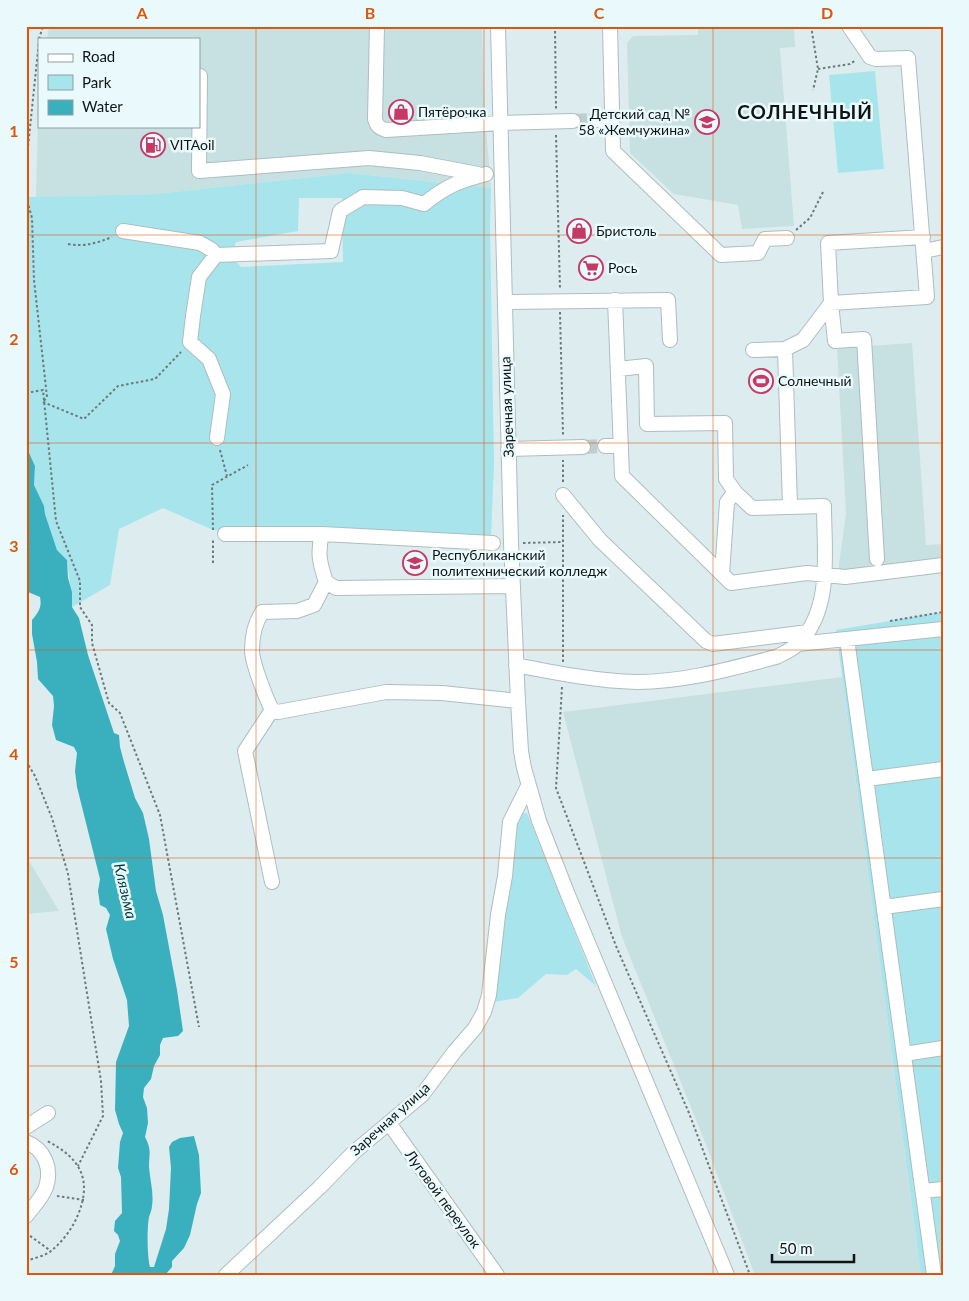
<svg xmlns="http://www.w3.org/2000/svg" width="969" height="1301" viewBox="0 0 969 1301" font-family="Lato,sans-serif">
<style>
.built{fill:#c7e0e2}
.green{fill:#a7e4ec;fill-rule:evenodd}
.water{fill:#3ab0be}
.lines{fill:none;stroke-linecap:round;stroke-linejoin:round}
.minor-tunnel{stroke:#becdce;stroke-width:14;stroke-dasharray:14 7;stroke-linecap:butt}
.minor-casing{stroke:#aebdbf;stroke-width:16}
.path{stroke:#6d7879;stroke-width:2;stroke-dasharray:2.5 2.5;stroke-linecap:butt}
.minor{stroke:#fff;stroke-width:14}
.grid{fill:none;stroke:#dd560c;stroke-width:1;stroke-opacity:0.55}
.labels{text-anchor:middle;stroke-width:5;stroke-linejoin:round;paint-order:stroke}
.poi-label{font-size:14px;fill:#0f1515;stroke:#eafafc;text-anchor:start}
.street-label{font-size:14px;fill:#0f1515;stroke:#eafafc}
.water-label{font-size:15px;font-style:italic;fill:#023a40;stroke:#eafafc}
.district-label{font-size:19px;font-weight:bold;letter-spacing:1px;fill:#0f1515;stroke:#eafafc}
.neatline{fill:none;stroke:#dd560c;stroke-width:2}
.grid-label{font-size:16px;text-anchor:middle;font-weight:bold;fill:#dd560c}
</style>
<rect width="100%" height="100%" fill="#ddedef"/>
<!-- built -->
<path class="built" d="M49 26H482L485 115 491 188 349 173 155 194 36 197 39 81V126H199V39H47Z
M698 26H794L795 47 780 48 794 226 742 229 738 205 674 194 630 153 627 43 633 36 698 35Z
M912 343 926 545 943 544V557L839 575V564L846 514 837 348Z
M842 677 921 1275H755L703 1137 622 937 563 712Z
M26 856 59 911 26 914Z"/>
<!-- green -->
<path class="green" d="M875 71 884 169 838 173 829 75Z
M349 173 491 188 490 228 494 465 491 536 213 530 163 508 119 529 110 585 72 607C71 591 69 576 67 560L57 550 45 514 44 506 34 485 35 466 26 446V197L155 194ZM299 198H342L343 262 241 267 231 256 236 242 298 231Z
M943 612V1275H921L836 630Z
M520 813H527L596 986 576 969 567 975 546 974 518 998 493 1002 515 822Z"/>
<!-- water -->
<path class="water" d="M26 446 35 466 34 485 44 506 45 514 57 550 67 560 68 578 72 592V607L79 618 88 655 114 733 119 735 120 747 124 762 135 798 143 813 149 839 156 891 163 915 177 990 183 1031 178 1036 163 1038 160 1045V1055L154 1066 151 1079 144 1088 143 1097 147 1108 148 1123 145 1137C152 1150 149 1154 149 1167 150 1180 154 1193 152 1206 152 1210 150 1213 149 1217 147 1228 147 1256 150 1267H154L166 1229 169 1209 171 1168 169 1147 172 1142 180 1138 194 1136 199 1155 201 1193 197 1204 190 1235 184 1248 172 1261V1267L165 1275H111L115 1266V1254L120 1241 118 1235 114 1231 115 1221 122 1213 121 1177 118 1168 120 1142 123 1133 119 1124 115 1110 116 1062 129 1026 127 1000 113 959 106 929 110 915 106 908 100 905 98 891 100 879 77 787 75 771 77 753 74 747 56 740 52 725 54 706 53 696 38 679 37 662 32 634V620C39 612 42 607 40 597L28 592 26 589Z"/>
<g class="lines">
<!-- minor-tunnel -->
<path class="minor-tunnel" d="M573 121 595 120
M583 447 605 446"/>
<defs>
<path id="minor" d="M377 26 375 119C377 126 379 128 386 130L501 123 573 121
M498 26 511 543 518 701 521 751 524 768 539 821 568 895 727 1275
M610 26 613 151 721 255 758 253 765 239 787 238
M849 26 870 57 876 59 908 58 927 297 831 303 828 243 923 237
M200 76 199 171 369 158 420 163 478 174
M595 120 612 119
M123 231 200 243 212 250 216 255 331 251 340 211 363 197 402 198 424 204C446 186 459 181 486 174
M924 251 943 247
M216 255 199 277 193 316 190 342 209 359 223 394 217 438
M615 300 622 476 731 583 807 573 845 577 943 565
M505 302 668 300 670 340
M785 349 803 340 831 303 835 341 864 339 877 559
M753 350 785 349 790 506
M605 446H621
M508 449 583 447
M563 495 600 540 706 641 713 644 808 632
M225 534H322C317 553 320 564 326 582L336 588 513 586
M322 534 493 543
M722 574 727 502 735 492
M326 582 314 605 297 611 262 612C255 623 252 637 252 650 252 663 266 698 272 710L278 712 386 692 442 693 518 701
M847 639 934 1275
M798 644 943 629
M516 665C556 673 597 681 637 682 684 682 730 669 776 657 784 653 792 650 799 643 833 608 824 551 824 506L752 508 735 492 726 479 725 423 647 424 646 366 618 369
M867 779 943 769
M272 882 245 751 272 710
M884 907 943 899
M904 1054 943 1048
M389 1123 497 1275
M26 1127 48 1113
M26 1142C45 1149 52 1169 46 1187 43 1197 32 1208 26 1216
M923 1191 943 1189
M226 1275 320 1187 353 1153 422 1095 455 1051 475 1028 484 1012 489 995 498 915 505 876 510 822 528 786"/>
</defs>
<!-- minor casing -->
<use href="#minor" class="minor-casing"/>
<!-- path -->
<path class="path" d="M555 26 556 110
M811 26 818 69 813 90
M39 39 43 26
M818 69 850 64 856 60
M556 135 560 290
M26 166 39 41
M26 196 32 218 34 280 47 397 44 401
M796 230 810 218 823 192
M68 244C85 247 97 243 112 237
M560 312 563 435
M26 393 43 390 56 521 80 581V607L92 625V643L109 703 120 713 160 815 199 1027
M43 402 84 419 118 386 155 379 181 352
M220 450 227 476
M563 482V460
M213 530 212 485 248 465
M523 543 563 542
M213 563V538
M890 621 943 612
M563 662V515
M562 687 556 788 616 946 689 1113 750 1275
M26 761 35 776 52 818 68 874 101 1081 103 1116 78 1166
M57 1196 84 1200
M26 1233 51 1251
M26 1261C34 1258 45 1256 51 1251 62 1242 72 1229 77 1217 93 1181 81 1158 47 1141"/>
<!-- minor -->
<use href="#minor" class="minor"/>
</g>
<!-- grid -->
<path class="grid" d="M256 26V1275M484 26V1275M713 26V1275M26 235H943M26 443H943M26 650H943M26 858H943M26 1066H943"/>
<!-- icons -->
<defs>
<symbol id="shop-ring" viewBox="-11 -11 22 22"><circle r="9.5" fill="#eafafc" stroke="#c73965" stroke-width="1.5"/><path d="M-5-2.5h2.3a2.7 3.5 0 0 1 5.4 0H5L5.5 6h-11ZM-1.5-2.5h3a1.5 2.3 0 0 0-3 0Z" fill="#c73965"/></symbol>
<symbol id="school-ring" viewBox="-11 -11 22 22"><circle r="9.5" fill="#eafafc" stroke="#c73965" stroke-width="1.5"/><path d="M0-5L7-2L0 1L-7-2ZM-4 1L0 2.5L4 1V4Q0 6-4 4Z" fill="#c73965"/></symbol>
<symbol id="fuel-ring" viewBox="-11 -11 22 22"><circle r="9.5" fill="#eafafc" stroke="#c73965" stroke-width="1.5"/><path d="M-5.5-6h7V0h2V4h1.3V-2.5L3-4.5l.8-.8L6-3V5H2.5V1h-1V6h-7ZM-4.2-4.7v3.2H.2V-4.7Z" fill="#c73965"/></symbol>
<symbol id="supermarket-ring" viewBox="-11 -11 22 22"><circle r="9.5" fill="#eafafc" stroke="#c73965" stroke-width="1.5"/><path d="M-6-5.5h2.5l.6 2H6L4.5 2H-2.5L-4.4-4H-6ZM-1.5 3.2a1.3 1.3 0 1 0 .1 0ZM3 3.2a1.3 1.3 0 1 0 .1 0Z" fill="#c73965"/></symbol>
<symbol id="stadium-ring" viewBox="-11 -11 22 22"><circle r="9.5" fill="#eafafc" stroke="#c73965" stroke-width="1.5"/><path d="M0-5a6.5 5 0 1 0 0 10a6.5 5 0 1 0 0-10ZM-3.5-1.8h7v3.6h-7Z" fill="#c73965"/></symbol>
<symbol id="university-ring" viewBox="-11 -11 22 22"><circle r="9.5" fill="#eafafc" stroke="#c73965" stroke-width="1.5"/><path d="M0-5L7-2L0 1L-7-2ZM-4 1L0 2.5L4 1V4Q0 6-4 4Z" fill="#c73965"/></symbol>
</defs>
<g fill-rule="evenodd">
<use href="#shop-ring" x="387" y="98" width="28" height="28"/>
<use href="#school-ring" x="693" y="108" width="28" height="28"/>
<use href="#fuel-ring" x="139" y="131" width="28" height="28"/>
<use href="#shop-ring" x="565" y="217" width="28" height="28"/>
<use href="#supermarket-ring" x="577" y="254" width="28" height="28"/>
<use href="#stadium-ring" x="747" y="367" width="28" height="28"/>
<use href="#university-ring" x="401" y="549" width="28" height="28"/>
</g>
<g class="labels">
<!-- poi labels -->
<g class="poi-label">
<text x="418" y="117">Пятёрочка</text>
<text x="690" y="119" text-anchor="end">Детский сад №<tspan x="690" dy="16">58 «Жемчужина»</tspan></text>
<text x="170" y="150">VITAoil</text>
<text x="596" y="236">Бристоль</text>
<text x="608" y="273">Рось</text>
<text x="778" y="386">Солнечный</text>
<text x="432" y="560">Республиканский<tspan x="432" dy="16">политехнический колледж</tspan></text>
</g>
<!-- street labels -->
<g class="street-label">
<text transform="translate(507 407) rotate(-92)" y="5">Заречная улица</text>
<text transform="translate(390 1119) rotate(-42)" y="5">Заречная улица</text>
<text transform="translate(443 1199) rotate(54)" y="5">Луговой переулок</text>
</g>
<!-- water labels -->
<g class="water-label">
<text transform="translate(125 891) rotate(77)" y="5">Клязьма</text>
</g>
<!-- district labels -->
<g class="district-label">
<text x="805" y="119">СОЛНЕЧНЫЙ</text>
</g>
</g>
<!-- border -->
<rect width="969" height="1301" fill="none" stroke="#eafafc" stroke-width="55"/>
<!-- legend -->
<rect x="38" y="38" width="162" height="90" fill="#eafafc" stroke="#929ea0"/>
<rect x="48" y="54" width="25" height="8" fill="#ffffff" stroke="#929ea0"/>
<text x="82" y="62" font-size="15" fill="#0f1515">Road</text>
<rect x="48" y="75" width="25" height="15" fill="#a7e4ec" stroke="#929ea0"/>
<text x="82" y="88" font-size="15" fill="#0f1515">Park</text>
<rect x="48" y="100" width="25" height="15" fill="#3ab0be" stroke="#929ea0"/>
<text x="82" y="112" font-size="15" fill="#0f1515">Water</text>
<!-- scale -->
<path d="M772 1254v8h82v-8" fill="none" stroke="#0f1515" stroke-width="2.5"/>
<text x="779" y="1254" font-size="15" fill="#0f1515" stroke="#eafafc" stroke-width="4" paint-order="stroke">50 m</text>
<rect x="28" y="28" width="914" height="1246" class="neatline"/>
<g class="grid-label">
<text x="142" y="19">A</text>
<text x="370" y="19">B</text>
<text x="599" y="19">C</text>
<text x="827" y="19">D</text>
<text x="14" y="137">1</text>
<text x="14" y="345">2</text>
<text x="14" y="552">3</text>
<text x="14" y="760">4</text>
<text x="14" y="968">5</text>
<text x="14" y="1175">6</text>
</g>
</svg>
